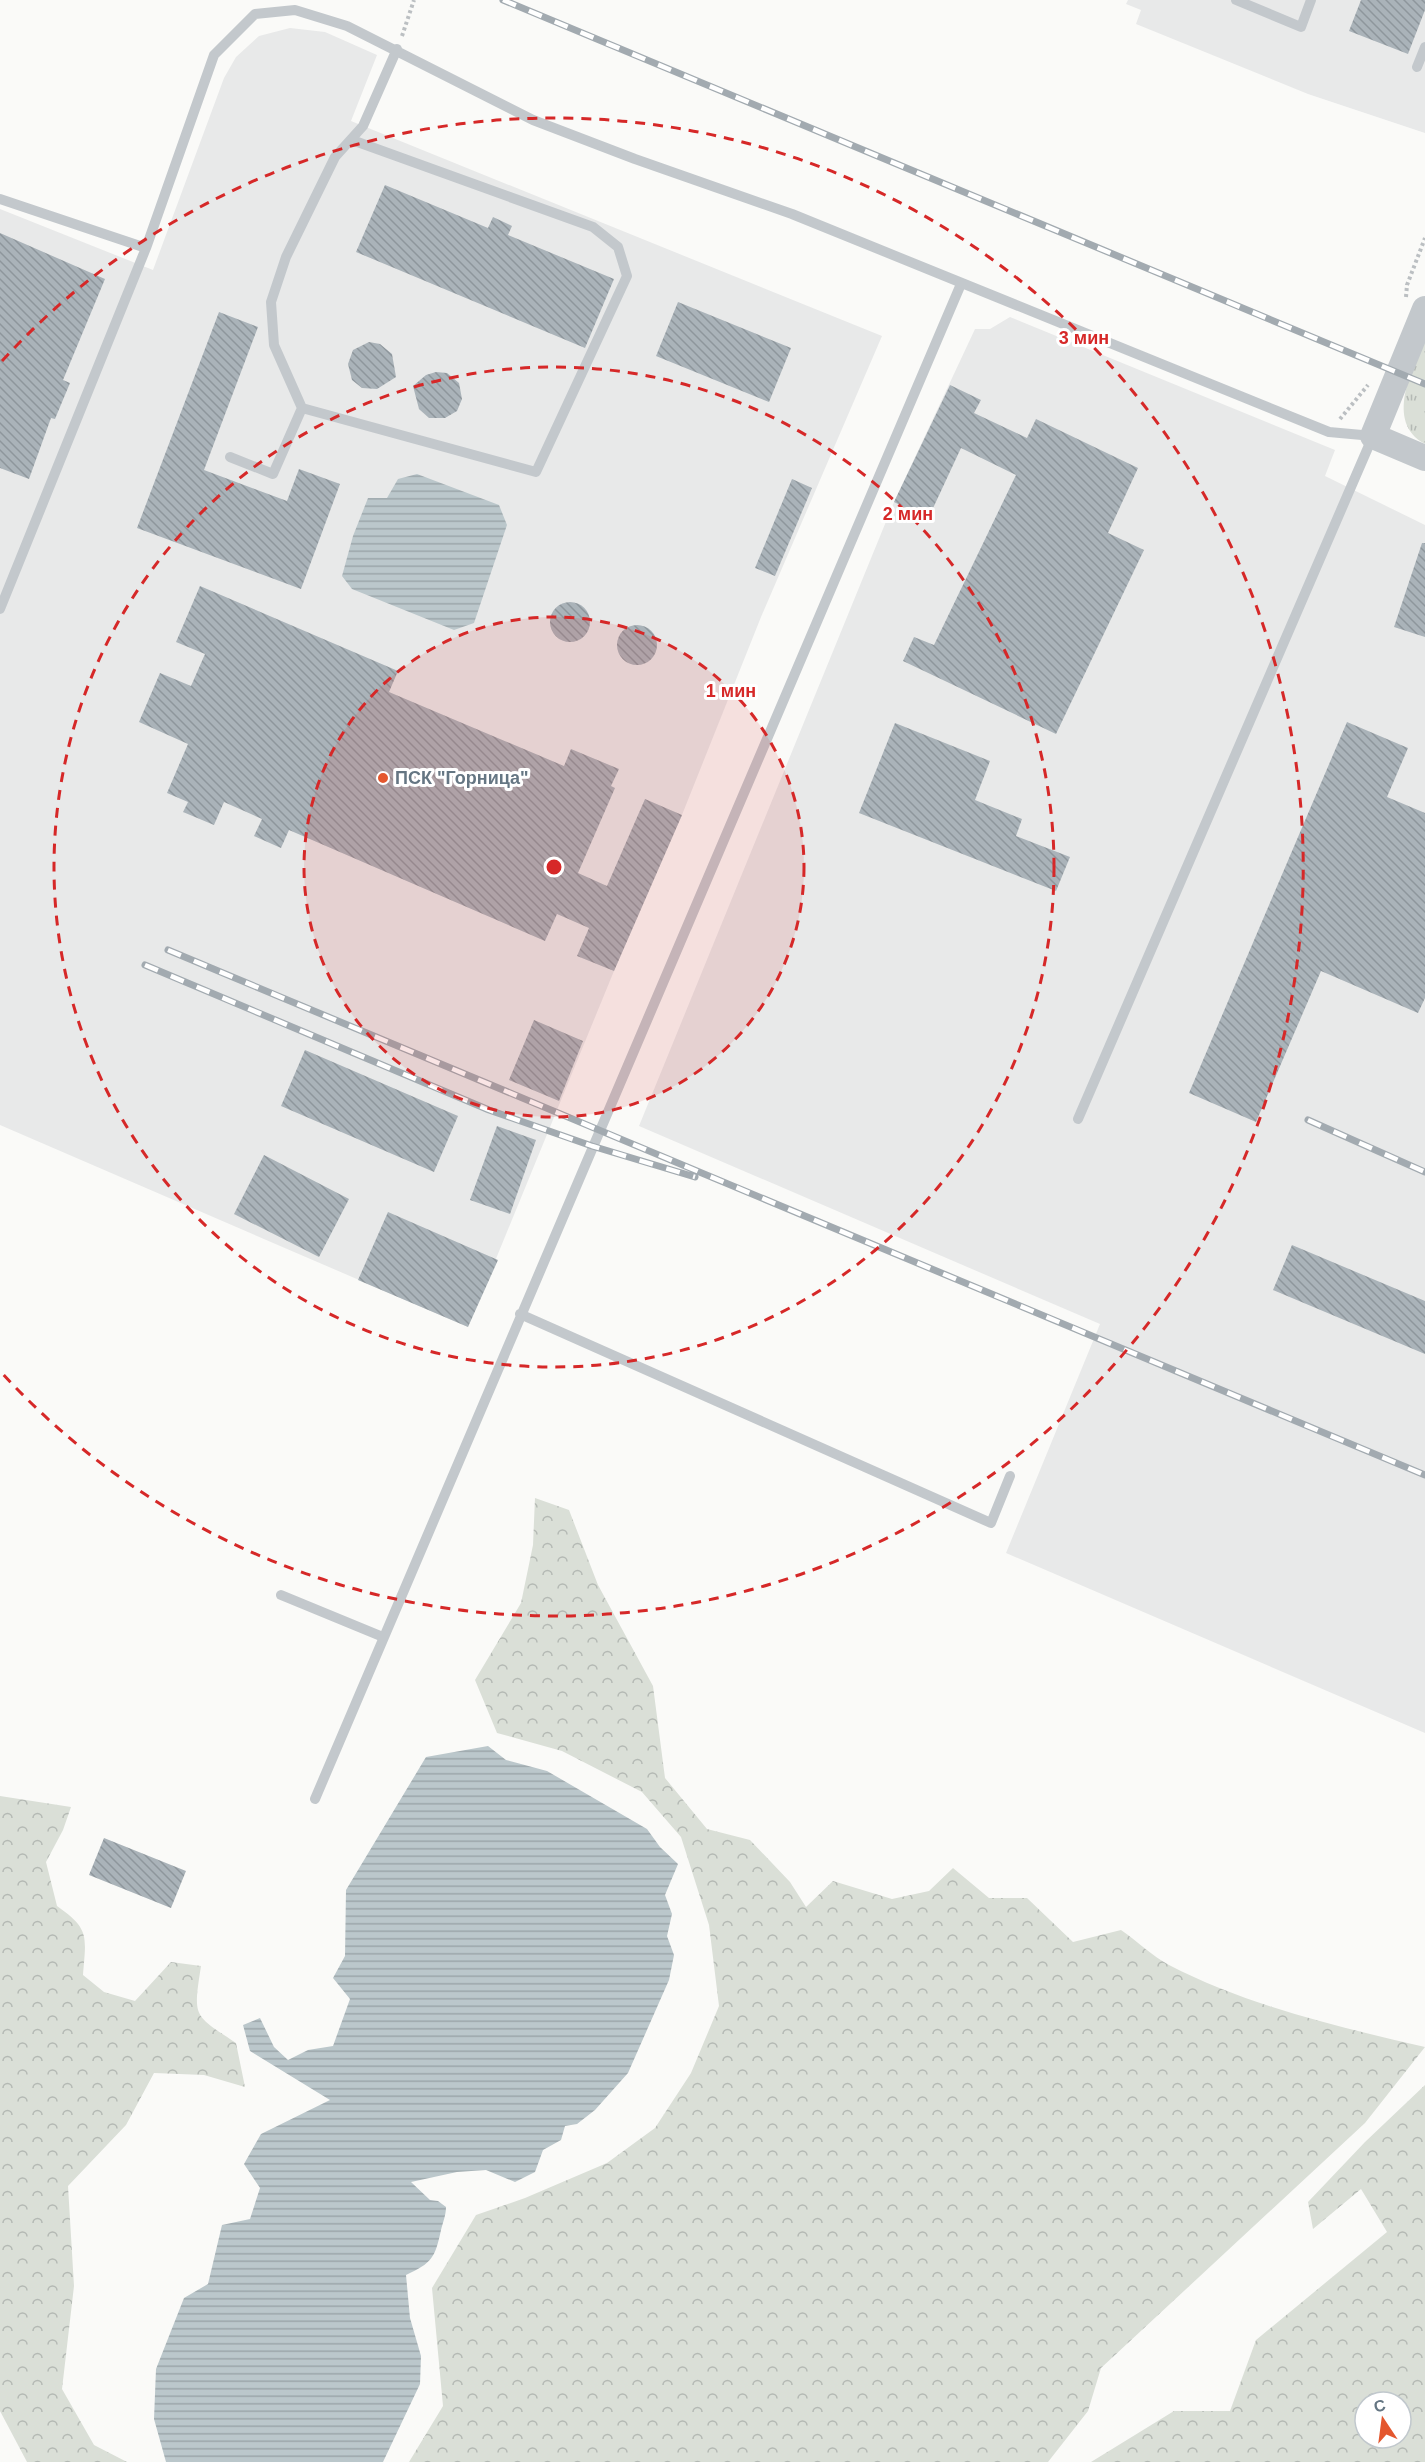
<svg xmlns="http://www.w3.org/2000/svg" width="1425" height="2462" viewBox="0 0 1425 2462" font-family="Arial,sans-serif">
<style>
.built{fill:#e8e9e9}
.grass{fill:url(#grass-tufts)}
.forest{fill:url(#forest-crowns);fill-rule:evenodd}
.water{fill:url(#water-rules)}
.building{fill:url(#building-back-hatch)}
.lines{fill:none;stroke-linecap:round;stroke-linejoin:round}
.path{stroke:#bbbfc2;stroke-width:4;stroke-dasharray:3 3;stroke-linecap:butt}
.service{stroke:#c3c8cc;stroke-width:10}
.tertiary{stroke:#c3c8cc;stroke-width:26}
.rail-casing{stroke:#a2aab0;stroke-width:7}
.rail{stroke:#fff;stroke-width:4.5;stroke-dasharray:14;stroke-linecap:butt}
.ring{fill:none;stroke:#d62828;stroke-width:3;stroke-dasharray:10 8}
.poi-dot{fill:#e4572e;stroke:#fff;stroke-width:2}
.labels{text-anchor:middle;stroke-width:6;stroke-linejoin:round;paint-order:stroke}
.poi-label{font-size:18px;font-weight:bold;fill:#657683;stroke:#fff;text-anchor:start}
.centre{fill:#d62828;stroke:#fff;stroke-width:3}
.ring-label{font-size:18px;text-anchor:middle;font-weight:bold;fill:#d62828;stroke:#fff;stroke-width:6;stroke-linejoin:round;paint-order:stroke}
</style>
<defs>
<pattern id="grass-tufts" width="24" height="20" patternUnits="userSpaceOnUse" patternTransform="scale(1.5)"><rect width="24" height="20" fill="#dadfd7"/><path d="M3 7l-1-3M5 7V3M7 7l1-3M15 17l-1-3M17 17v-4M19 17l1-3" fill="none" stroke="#b4b9b4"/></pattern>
<pattern id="forest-crowns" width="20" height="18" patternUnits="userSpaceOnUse" patternTransform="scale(1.5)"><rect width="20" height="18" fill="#dadfd7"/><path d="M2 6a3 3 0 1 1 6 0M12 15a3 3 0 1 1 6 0" fill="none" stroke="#b4b9b4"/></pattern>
<pattern id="water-rules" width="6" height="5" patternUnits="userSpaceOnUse" patternTransform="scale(1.5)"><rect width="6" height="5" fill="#bbc7cb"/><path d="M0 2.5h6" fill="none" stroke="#9ca6aa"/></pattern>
<pattern id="building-back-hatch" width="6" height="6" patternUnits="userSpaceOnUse" patternTransform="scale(1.5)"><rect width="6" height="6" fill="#aab3b9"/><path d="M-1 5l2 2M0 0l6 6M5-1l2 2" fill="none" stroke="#8e969c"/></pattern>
</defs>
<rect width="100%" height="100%" fill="#fafaf8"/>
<!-- built -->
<path class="built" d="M1128 0H1425V133L1308 94 1136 24 1141 10 1126 4Z
M290 28 325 32 377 55 351 121 882 336 761 617 682 815 614 971 468 1327 0 1125V209L153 270 224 78 236 57 259 36Z
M1010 317 1335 450 1325 476 1425 525V1733L1006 1553 1100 1324 639 1126 894 502 975 329H990Z"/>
<!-- grass -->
<path class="grass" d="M1425 338V444C1384 422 1413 368 1425 338Z"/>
<!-- forest -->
<path class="forest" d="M535 1498 569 1510 598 1585 653 1686 665 1778 707 1829 750 1840 790 1882 806 1907 833 1881 892 1899 929 1891 953 1868 989 1898H1027L1073 1942 1121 1930C1137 1941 1152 1956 1169 1965 1248 2006 1339 2027 1425 2047L1365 2123 1101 2368 1088 2411 1048 2462H409L443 2406 432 2288 476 2215 525 2198 607 2163 655 2128 691 2073 719 2006 709 1925 681 1837 642 1792 562 1751 497 1733 475 1680 521 1603 533 1545Z
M0 1796 71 1807 63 1830 46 1862 57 1906C90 1929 86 1936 83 1975L104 1992 135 2001 171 1962 201 1966C193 2018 193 2014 236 2043L245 2087 204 2075 154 2073 126 2125 68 2186 74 2286 62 2389 94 2445 127 2462H27L0 2411Z
M1425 2085V2462H1091L1174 2411H1230L1256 2340 1387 2232 1361 2189 1313 2229 1308 2202 1365 2142ZM1365 2402H1401V2438H1365Z"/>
<!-- water -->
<path class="water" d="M417 474 499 505 507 525 474 623 454 630 352 589 342 576 353 536 368 498H387L398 479Z
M488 1746 506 1760 547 1771 647 1829 660 1847 678 1864 665 1895 672 1914 667 1936 674 1955 669 1980 628 2073 595 2110 577 2124 565 2126 561 2140 543 2150 535 2172 515 2182 486 2170 457 2172 411 2182 430 2200 438 2201 446 2207C446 2215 443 2222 441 2230 435 2258 432 2263 406 2275L410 2318 421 2356 420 2384 383 2462H166L154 2419 156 2369 184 2298 208 2284 222 2225 250 2219 260 2188 244 2164 261 2134 330 2100 250 2051 243 2025 260 2018 274 2047 288 2060 308 2050 333 2046 350 1999 333 1978 345 1956 346 1890 426 1757Z"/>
<!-- building -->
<path class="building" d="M1361 0H1425V10L1408 54 1349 31Z
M385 185 488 228 493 217 512 226 508 235 614 279 585 348 356 252Z
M0 233 105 279 63 380 70 383 55 419 51 418 29 479 0 468Z
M678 302 791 348 769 402 656 356Z
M219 312 258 327 204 470 287 501 299 469 340 484 301 589 137 528Z
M369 342 380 344 392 354 396 377 377 389 362 388 352 380 348 364 353 350Z
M436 372 447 373 459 383 462 399 457 411 445 418H429L419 409 413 386 426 375Z
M950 385 981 400 974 413 1027 438 1036 419 1138 468 1108 533 1144 550 1056 734 903 661 914 637 934 645 1016 475 961 448 928 519 894 502Z
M792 479 812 488 775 576 755 568Z
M1422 543H1425V637L1394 627Z
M200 586 398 671 389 692 564 766 571 749 619 769 611 786 615 788 578 873 607 886 645 799 682 815 614 971 577 956 589 928 557 914 545 941 289 830 281 848 254 836 262 819 224 802 214 825 183 812 188 802 167 793 188 744 139 722 160 673 191 686 205 654 176 642Z
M550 622a20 20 0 1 1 40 0a20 20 0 1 1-40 0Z
M617 645a20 20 0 1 1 40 0a20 20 0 1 1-40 0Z
M1347 722 1408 748 1387 797 1425 813V998L1418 1013 1321 971 1256 1122 1189 1093Z
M895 723 990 761 975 800 1022 819 1016 836 1070 857 1056 891 859 813Z
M534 1020 583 1041 559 1101 509 1080Z
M305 1050 458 1116 434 1172 281 1106Z
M497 1126 536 1140 510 1214 470 1200Z
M264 1155 349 1199 319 1257 234 1214Z
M388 1212 498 1260 468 1327 358 1280Z
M1292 1245 1425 1301V1354L1273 1290Z
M104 1838 186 1871 171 1908 89 1875Z"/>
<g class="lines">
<!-- path -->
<path class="path" d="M402 36 414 0
M1406 297 1407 285 1425 238
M1340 419 1368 385"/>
<!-- service -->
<path class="service" d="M1236 0 1301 27 1311 0
M1417 67 1425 47
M0 199 146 248
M302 408 536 472 627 276 618 247 593 227 352 140
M230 457 273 474 302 408 274 345 271 302 286 257 335 157 363 126 397 49
M0 609 146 248 214 55 255 14 295 10 347 26 533 120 635 159 792 214 1329 432 1373 436 1078 1119
M520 1314 991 1523 1010 1476
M281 1595 383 1637
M315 1799 961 284"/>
<!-- tertiary -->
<path class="tertiary" d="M1425 309 1373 436 1425 458"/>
<defs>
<path id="rail" d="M503 0 1425 384
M168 950 1425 1475
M145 965 489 1110 592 1146 695 1177
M1308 1120 1425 1172"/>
</defs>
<!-- rail casing -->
<use href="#rail" class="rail-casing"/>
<!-- rail -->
<use href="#rail" class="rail"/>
</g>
<!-- distance rings -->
<circle cx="554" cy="867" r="250" fill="#d62828" fill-opacity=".12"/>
<g class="ring">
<circle cx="554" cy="867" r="250"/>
<circle cx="554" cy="867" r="500"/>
<path d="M2 361A749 749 0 1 1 2 1373"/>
</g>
<!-- markers -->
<circle class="poi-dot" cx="383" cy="778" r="6"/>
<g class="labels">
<!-- poi labels -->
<g class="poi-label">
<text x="395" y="784">ПСК "Горница"</text>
</g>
</g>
<circle cx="554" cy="867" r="9" class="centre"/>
<g class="ring-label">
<text x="1084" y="344">3 мин</text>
<text x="908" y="520">2 мин</text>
<text x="731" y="697">1 мин</text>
</g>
<!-- north arrow -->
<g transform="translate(1383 2420) rotate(347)"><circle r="28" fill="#ffffff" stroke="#c1c8cd" stroke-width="1.5"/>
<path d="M0-4.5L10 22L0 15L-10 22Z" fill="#e4572e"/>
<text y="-9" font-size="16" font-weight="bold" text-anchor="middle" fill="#657683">С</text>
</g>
</svg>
